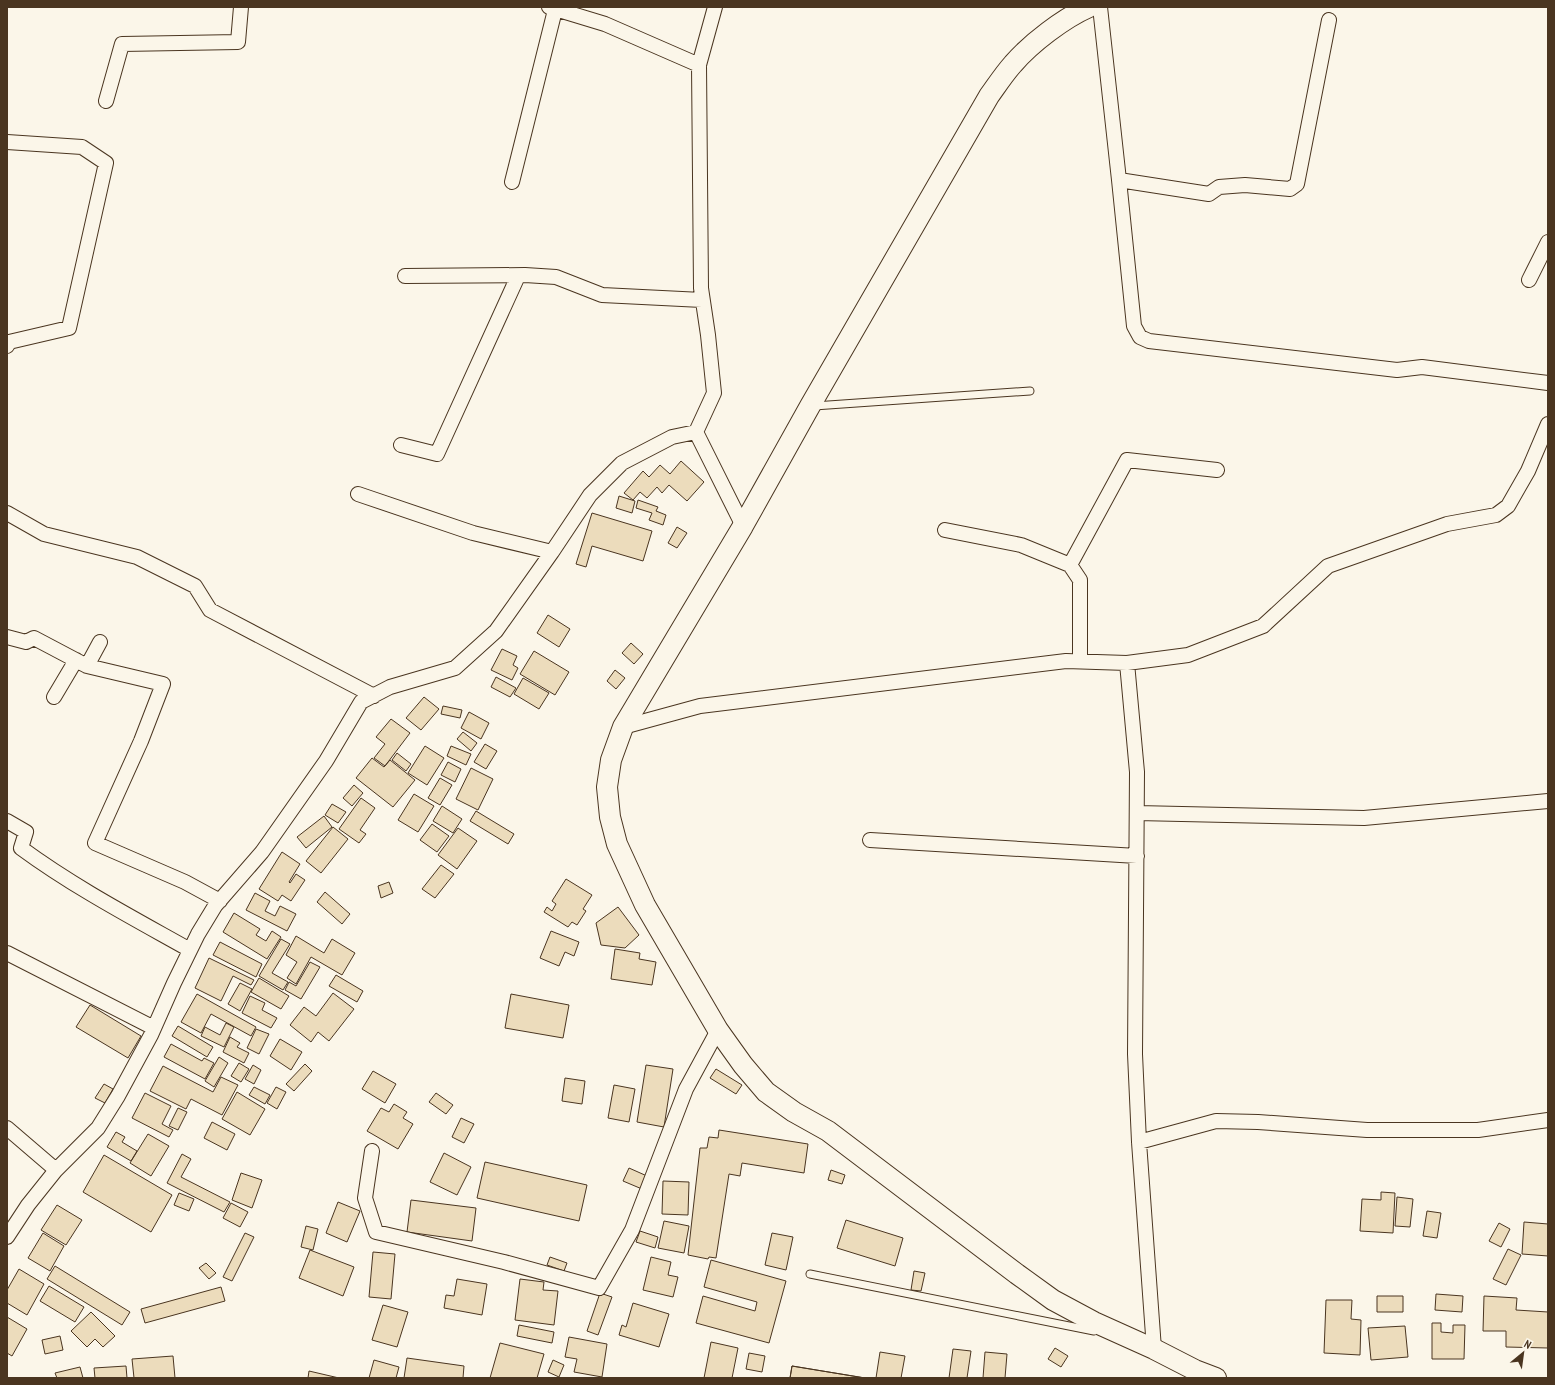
<svg xmlns="http://www.w3.org/2000/svg" width="1555" height="1385" viewBox="0 0 1555 1385" font-family="'PT Sans Narrow',sans-serif">
<style>
.building{fill:#ecdcbc;stroke:#4a3520}
.lines{fill:none;stroke-linecap:round;stroke-linejoin:round}
.lane-casing{stroke:#4a3520;stroke-width:9}
.street-casing{stroke:#4a3520;stroke-width:16}
.secondary-casing{stroke:#4a3520;stroke-width:22}
.lane{stroke:#fbf6e9;stroke-width:7}
.street{stroke:#fbf6e9;stroke-width:14}
.secondary{stroke:#fbf6e9;stroke-width:20}
</style>
<rect width="100%" height="100%" fill="#fbf6e9"/>
<!-- building -->
<path class="building" d="M681 461 704 482 687 501 669 485 662 493 657 487 647 498 640 492 633 500 624 493 643 471 649 477 660 465 670 474Z
M619 496 635 501 632 513 616 508Z
M638 500 658 507 656 511 666 515 663 525 649 520 652 513 636 508Z
M592 513 652 531 643 561 592 546 586 567 576 564Z
M677 527 687 533 677 548 668 543Z
M548 615 570 629 559 647 537 633Z
M631 643 643 654 634 664 622 653Z
M502 649 517 656 513 665 518 668 512 680 491 670Z
M534 651 569 672 555 695 520 674Z
M615 670 625 678 616 689 607 681Z
M496 677 516 688 510 697 491 687Z
M523 678 549 693 539 709 514 694Z
M424 697 439 709 421 730 406 718Z
M443 706 462 710 460 718 441 714Z
M469 712 489 723 481 739 461 728Z
M391 719 410 733 385 766 374 758 385 744 376 737Z
M463 732 477 743 471 751 457 739Z
M485 744 497 751 486 769 474 762Z
M425 746 444 758 427 785 408 773Z
M451 746 471 754 466 765 447 756Z
M397 753 411 764 406 771 392 760Z
M372 758 384 767 390 760 415 780 393 807 356 778Z
M448 762 461 769 455 782 441 775Z
M471 768 493 779 478 810 456 799Z
M440 778 452 785 440 805 428 798Z
M354 785 363 793 352 806 343 798Z
M414 794 434 806 418 832 398 820Z
M361 798 375 808 360 830 366 834 359 843 339 829Z
M332 804 346 812 338 823 325 815Z
M442 806 462 819 453 833 433 821Z
M476 811 514 834 508 844 470 821Z
M324 816 332 827 306 848 297 837Z
M432 824 449 836 437 852 420 840Z
M333 827 348 839 321 873 306 861Z
M458 828 477 841 457 869 438 855Z
M282 852 300 864 289 882 290 883 296 874 305 880 291 901 282 895 278 901 259 889Z
M441 865 454 874 435 898 422 889Z
M566 879 592 895 583 909 586 911 577 925 572 922 568 927 544 912 547 907 552 911 556 904 552 901Z
M389 882 393 893 381 898 378 886Z
M325 892 350 914 342 924 317 902Z
M255 893 270 901 265 911 275 916 280 906 296 914 287 931 246 910Z
M618 907 639 935 625 948 601 945 596 923Z
M234 913 260 929 256 935 266 941 272 931 281 937 267 959 223 932Z
M551 931 579 942 574 956 565 952 559 966 540 958Z
M296 936 324 953 332 939 355 953 342 975 311 957 296 984 287 978 297 962 286 955Z
M281 939 290 944 272 973 288 982 283 990 259 976Z
M220 942 262 964 256 977 213 955Z
M615 949 640 953 639 959 656 962 652 985 611 979Z
M209 958 254 980 251 985 233 976 221 1001 195 988Z
M310 962 320 967 301 999 285 990 289 982 296 986Z
M336 975 363 991 357 1002 329 986Z
M259 978 289 996 281 1009 251 992Z
M240 983 252 989 240 1011 228 1004Z
M333 993 354 1009 329 1041 318 1032 311 1042 290 1025 304 1007 316 1016Z
M197 994 256 1027 251 1036 211 1014 201 1033 181 1022Z
M511 994 569 1005 563 1038 505 1028Z
M250 996 265 1003 262 1010 277 1018 271 1028 242 1013Z
M90 1005 141 1036 128 1058 76 1027Z
M226 1023 234 1027 224 1047 201 1036 205 1027 220 1035Z
M178 1026 213 1047 207 1057 172 1036Z
M256 1029 269 1034 259 1054 247 1048Z
M230 1037 240 1043 237 1047 249 1053 244 1063 223 1052Z
M280 1039 302 1052 291 1070 270 1056Z
M171 1044 202 1061 204 1058 214 1063 205 1079 164 1057Z
M219 1057 228 1063 214 1087 205 1081Z
M239 1063 249 1069 241 1082 231 1076Z
M305 1064 312 1071 294 1091 286 1084Z
M253 1065 261 1070 254 1084 245 1079Z
M646 1065 673 1069 664 1127 637 1122Z
M163 1066 213 1092 221 1077 238 1085 222 1115 191 1099 186 1109 150 1091Z
M716 1069 742 1085 736 1094 710 1078Z
M373 1071 396 1084 385 1103 362 1089Z
M565 1078 585 1081 582 1104 562 1101Z
M104 1084 113 1089 105 1103 95 1098Z
M614 1085 635 1089 629 1122 608 1118Z
M254 1087 270 1095 265 1104 249 1095Z
M276 1087 286 1092 277 1109 267 1103Z
M237 1092 265 1109 250 1135 222 1119Z
M145 1093 171 1106 162 1124 173 1130 169 1137 132 1118Z
M436 1093 453 1105 446 1114 429 1102Z
M394 1104 407 1112 403 1118 413 1124 398 1149 367 1131 381 1108 389 1112Z
M178 1108 187 1112 178 1130 169 1126Z
M461 1118 474 1124 464 1143 452 1137Z
M212 1122 235 1134 227 1150 204 1138Z
M719 1130 808 1144 804 1173 742 1163 740 1176 729 1174 716 1258 709 1257 708 1259 688 1255 700 1148H707L709 1137 718 1138Z
M116 1132 125 1137 122 1142 137 1151 131 1161 107 1147Z
M148 1134 169 1146 151 1176 130 1163Z
M444 1153 471 1167 457 1195 430 1182Z
M182 1154 191 1159 181 1177 230 1202 224 1212 167 1183Z
M104 1155 172 1195 151 1232 83 1192Z
M485 1162 587 1185 579 1221 477 1198Z
M629 1168 647 1176 642 1189 623 1181Z
M831 1170 845 1175 842 1184 828 1180Z
M241 1173 262 1180 252 1208 232 1200Z
M663 1181 689 1182 688 1215 662 1214Z
M1381 1192 1395 1193 1393 1233 1360 1231 1362 1199 1381 1200Z
M179 1193 194 1199 189 1211 174 1205Z
M1397 1197 1413 1199 1410 1227 1395 1226Z
M411 1200 476 1208 472 1241 407 1232Z
M338 1202 360 1211 347 1242 326 1233Z
M231 1203 248 1212 240 1227 223 1218Z
M57 1205 82 1220 66 1245 41 1230Z
M1427 1211 1441 1213 1437 1238 1423 1236Z
M846 1220 903 1238 895 1266 837 1248Z
M664 1221 689 1226 684 1253 658 1248Z
M1524 1222 1548 1224V1256L1522 1254Z
M1499 1223 1510 1229 1501 1247 1489 1241Z
M306 1226 318 1229 313 1250 301 1247Z
M640 1231 658 1237 655 1248 636 1242Z
M43 1233 64 1246 50 1271 28 1258Z
M245 1233 254 1237 232 1281 223 1277Z
M772 1233 793 1237 786 1270 765 1265Z
M1508 1249 1521 1255 1506 1285 1493 1279Z
M310 1250 354 1267 343 1296 299 1278Z
M373 1252 395 1254 391 1299 369 1297Z
M550 1257 567 1263 564 1271 547 1265Z
M651 1257 671 1262 668 1275 678 1277 673 1297 643 1290Z
M711 1260 786 1281 769 1343 696 1323 703 1296 755 1311 757 1302 704 1287Z
M206 1263 216 1273 209 1279 199 1268Z
M55 1266 130 1312 122 1325 47 1279Z
M19 1269 44 1284 27 1315 7 1303V1290Z
M914 1271 925 1273 921 1291 911 1290Z
M457 1279 487 1284 482 1315 444 1308 446 1295 454 1296Z
M520 1279 544 1282 543 1290 558 1291 554 1325 515 1320Z
M49 1286 84 1307 75 1322 40 1301Z
M221 1287 225 1301 145 1323 141 1309Z
M600 1293 612 1297 598 1335 587 1331Z
M1436 1294 1463 1296 1462 1312 1435 1310Z
M1377 1296H1403V1312H1377Z
M1484 1296 1517 1298 1516 1310 1548 1312V1348L1506 1347V1331H1483Z
M1326 1300H1352L1351 1319 1361 1320 1360 1355 1324 1353Z
M633 1303 669 1314 659 1347 619 1335 622 1325 626 1327Z
M383 1305 408 1312 397 1347 372 1340Z
M91 1312 115 1336 103 1347 95 1339 87 1347 71 1331Z
M7 1317 27 1329 12 1356 7 1353Z
M1432 1323H1441V1332L1453 1333V1325H1465L1464 1359H1432Z
M519 1325 554 1332 552 1343 517 1336Z
M1405 1326 1408 1357 1371 1360 1368 1328Z
M60 1336 63 1350 45 1354 42 1340Z
M569 1337 607 1344 602 1377 574 1372 577 1359 565 1357Z
M711 1342 738 1348 732 1378H704Z
M500 1343 544 1354 537 1378H490Z
M1055 1348 1068 1356 1061 1367 1048 1359Z
M953 1349 971 1351 967 1378H949Z
M880 1352 905 1356 901 1378H876Z
M985 1352 1007 1354 1005 1378H983Z
M749 1353 765 1356 762 1372 746 1369Z
M173 1356 175 1378H134L132 1359Z
M407 1358 464 1366 463 1378H404Z
M374 1360 399 1367 396 1378H369Z
M553 1360 564 1365 559 1377 548 1372Z
M126 1366 127 1378H95L94 1368Z
M792 1366 865 1378H790Z
M792 1366 865 1378H790Z
M80 1367 83 1378H57L55 1373Z
M309 1371 339 1378H308Z"/>
<g class="lines">
<defs>
<path id="lane" d="M814 406 1030 391
M810 1274 1094 1331"/>
<path id="street" d="M549 7 605 24 699 65 701 288 708 335 714 393 696 432
M1100 7 1119 180 1134 326 1140 337 1149 341 1397 370 1422 367 1548 383
M699 65 715 7
M106 101 122 44 238 42 241 7
M7 142 82 147 106 163 69 328 9 342 7 346
M1119 180 1209 194 1219 187 1245 185 1290 189 1297 184 1329 20
M512 182 555 10
M405 276 525 275 556 277 602 295 702 300
M1529 280 1548 242
M401 445 437 454 518 276
M358 494 473 533 552 552
M7 513 44 534 137 557 195 586 210 610 374 696
M945 530 1021 545 1070 565 1080 580V661
M1070 565 1127 460 1217 470
M7 637 26 642 34 638 87 666 100 642
M1127 663 1137 772 1135 1054 1139 1142 1154 1349
M87 666 163 684 141 741 95 843 185 882 220 901
M54 697 76 660
M623 727 700 706 1066 661 1127 663 1188 655 1263 626 1328 566 1447 524 1496 515 1508 506 1528 471 1548 424
M1137 813 1364 818 1548 801
M7 821 26 832 21 848C74 887 133 918 190 950
M870 840 1137 856
M7 953 154 1028
M7 1128 56 1170
M1139 1142 1216 1121 1258 1122 1367 1130H1478L1548 1120
M372 1151 365 1198 376 1232 504 1262 599 1288 632 1230 686 1089 718 1030
M7 1237 28 1205 56 1170 98 1128 118 1096 151 1035 174 983 198 934 215 906 262 852 326 761 361 702 390 687 455 668 496 631 552 552 590 495 622 463 672 437 696 432 743 526"/>
<path id="secondary" d="M1089 7C1064 18 1031 43 1013 64 1004 74 997 85 989 96L810 406 743 526 623 727 611 760 607 787 610 817 617 844 645 905 718 1030 743 1065 766 1092 794 1112 828 1131 1017 1274 1053 1300 1094 1322 1154 1349 1195 1370 1216 1378"/>
</defs>
<!-- lane casing -->
<use href="#lane" class="lane-casing"/>
<!-- street casing -->
<use href="#street" class="street-casing"/>
<!-- secondary casing -->
<use href="#secondary" class="secondary-casing"/>
<!-- lane -->
<use href="#lane" class="lane"/>
<!-- street -->
<use href="#street" class="street"/>
<!-- secondary -->
<use href="#secondary" class="secondary"/>
</g>
<!-- border -->
<rect width="1555" height="1385" fill="none" stroke="#4a3520" stroke-width="16"/>
<!-- north arrow -->
<g transform="translate(1523 1353) rotate(29)" stroke="#fbf6e9" stroke-width="3" paint-order="stroke">
<path d="M0-3L7 15L0 10L-7 15Z" fill="#4a3520"/>
<text y="-6" font-size="11" font-weight="bold" text-anchor="middle" fill="#4a3520">N</text>
</g>
</svg>
